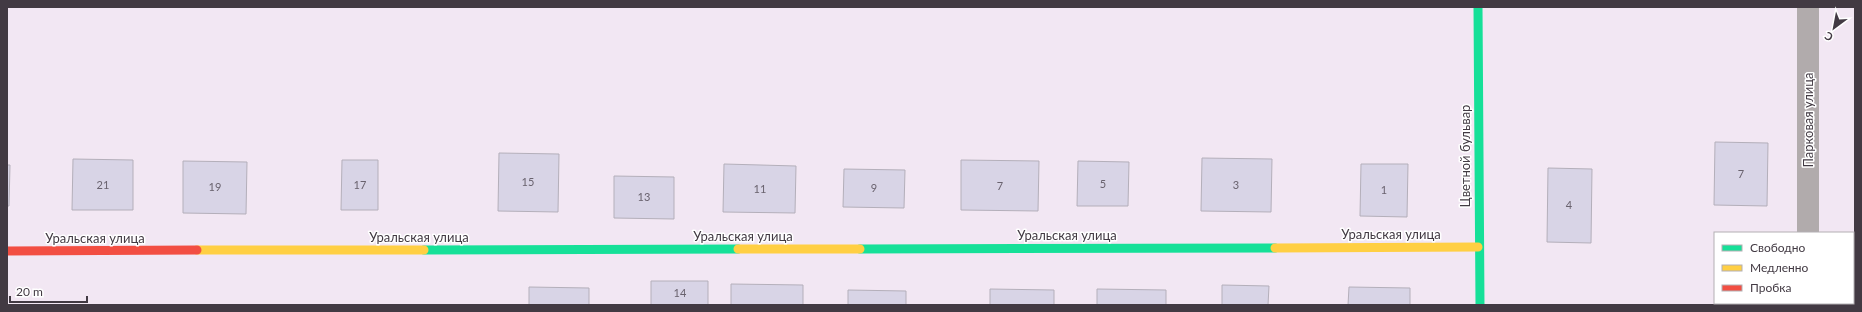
<svg xmlns="http://www.w3.org/2000/svg" width="1862" height="312" viewBox="0 0 1862 312" font-family="Lato,sans-serif">
<style>
.building{fill:#d8d4e6;stroke:#b4afba}
.lines{fill:none;stroke-linecap:round;stroke-linejoin:round}
.street{stroke:#b1abac;stroke-width:22}
.fast{stroke:#16e098;stroke-width:9}
.slow{stroke:#ffcf43;stroke-width:9}
.jam{stroke:#f24e42;stroke-width:9}
.labels{text-anchor:middle;stroke-width:3;stroke-linejoin:round;paint-order:stroke}
.number-label{font-size:11px;fill:#69626e}
.street-label{font-size:13px;fill:#423a43;stroke:#fff}
</style>
<rect width="100%" height="100%" fill="#f2e7f3"/>
<!-- building -->
<path class="building" d="M1715 142 1768 143 1767 206 1714 205Z
M499 153 559 154 558 212 498 211Z
M1202 158 1272 159 1271 212 1201 211Z
M73 159 133 160V210H72Z
M342 160H378V210H341Z
M961 160 1039 161 1038 211 961 210Z
M183 161 247 162 246 214 183 213Z
M1078 161 1129 162 1128 206H1077Z
M724 164 796 166 795 213 723 212Z
M1361 164H1408L1407 217 1360 216Z
M7 165H10L9 206H7Z
M1548 168 1592 169 1591 243 1547 242Z
M844 169 905 170 904 208 843 207Z
M614 176 674 177V219L614 218Z
M651 281H708V305H651Z
M731 284 803 285V305H731Z
M1222 285 1269 286 1268 305H1222Z
M529 287 589 288V305H529Z
M1349 287 1410 288V305H1348Z
M990 289 1054 290V305H990Z
M1097 289 1166 290V305H1097Z
M848 290 906 291V305H848Z"/>
<g class="lines">
<!-- street -->
<path class="street" d="M1808 7V233
M1814 303 1815 305"/>
<!-- fast -->
<path class="fast" d="M1478 7 1480 305
M860 249 1275 248
M424 250 738 249"/>
<!-- slow -->
<path class="slow" d="M1275 248 1478 247
M738 249H860
M197 250H424"/>
<!-- jam -->
<path class="jam" d="M7 251 197 250"/>
</g>
<g class="labels">
<!-- number labels -->
<g class="number-label">
<text x="1741" y="178">7</text>
<text x="528" y="186">15</text>
<text x="1103" y="188">5</text>
<text x="103" y="189">21</text>
<text x="360" y="189">17</text>
<text x="1236" y="189">3</text>
<text x="1000" y="190">7</text>
<text x="215" y="191">19</text>
<text x="874" y="192">9</text>
<text x="760" y="193">11</text>
<text x="1384" y="194">1</text>
<text x="644" y="201">13</text>
<text x="1569" y="209">4</text>
<text x="680" y="297">14</text>
</g>
<!-- street labels -->
<g class="street-label">
<text transform="translate(1808 120) rotate(-90)" y="5">Парковая улица</text>
<text transform="translate(1465 156) rotate(-90)" y="5">Цветной бульвар</text>
<text x="1391" y="239">Уральская улица</text>
<text x="1067" y="240">Уральская улица</text>
<text x="743" y="241">Уральская улица</text>
<text x="419" y="242">Уральская улица</text>
<text x="95" y="243">Уральская улица</text>
</g>
</g>
<!-- border -->
<rect width="1862" height="312" fill="none" stroke="#423a43" stroke-width="16"/>
<!-- legend -->
<rect x="1714" y="232" width="140" height="72" fill="#ffffff" stroke="#b3b0b4"/>
<rect x="1722" y="245" width="20" height="6" fill="#16e098" stroke="#b3b0b4"/>
<text x="1750" y="252" font-size="12" fill="#423a43">Свободно</text>
<rect x="1722" y="265" width="20" height="6" fill="#ffcf43" stroke="#b3b0b4"/>
<text x="1750" y="272" font-size="12" fill="#423a43">Медленно</text>
<rect x="1722" y="285" width="20" height="6" fill="#f24e42" stroke="#b3b0b4"/>
<text x="1750" y="292" font-size="12" fill="#423a43">Пробка</text>
<!-- north arrow -->
<g transform="translate(1834 28) rotate(212)" stroke="#ffffff" stroke-width="3" paint-order="stroke">
<path d="M0-3L7 15L0 10L-7 15Z" fill="#423a43"/>
<text y="-6" font-size="11" font-weight="bold" text-anchor="middle" fill="#423a43">С</text>
</g>
<!-- scale -->
<path d="M10 296v6h77v-6" fill="none" stroke="#423a43" stroke-width="2"/>
<text x="16" y="296" font-size="12" fill="#423a43" stroke="#ffffff" stroke-width="3" paint-order="stroke">20 m</text>
</svg>
